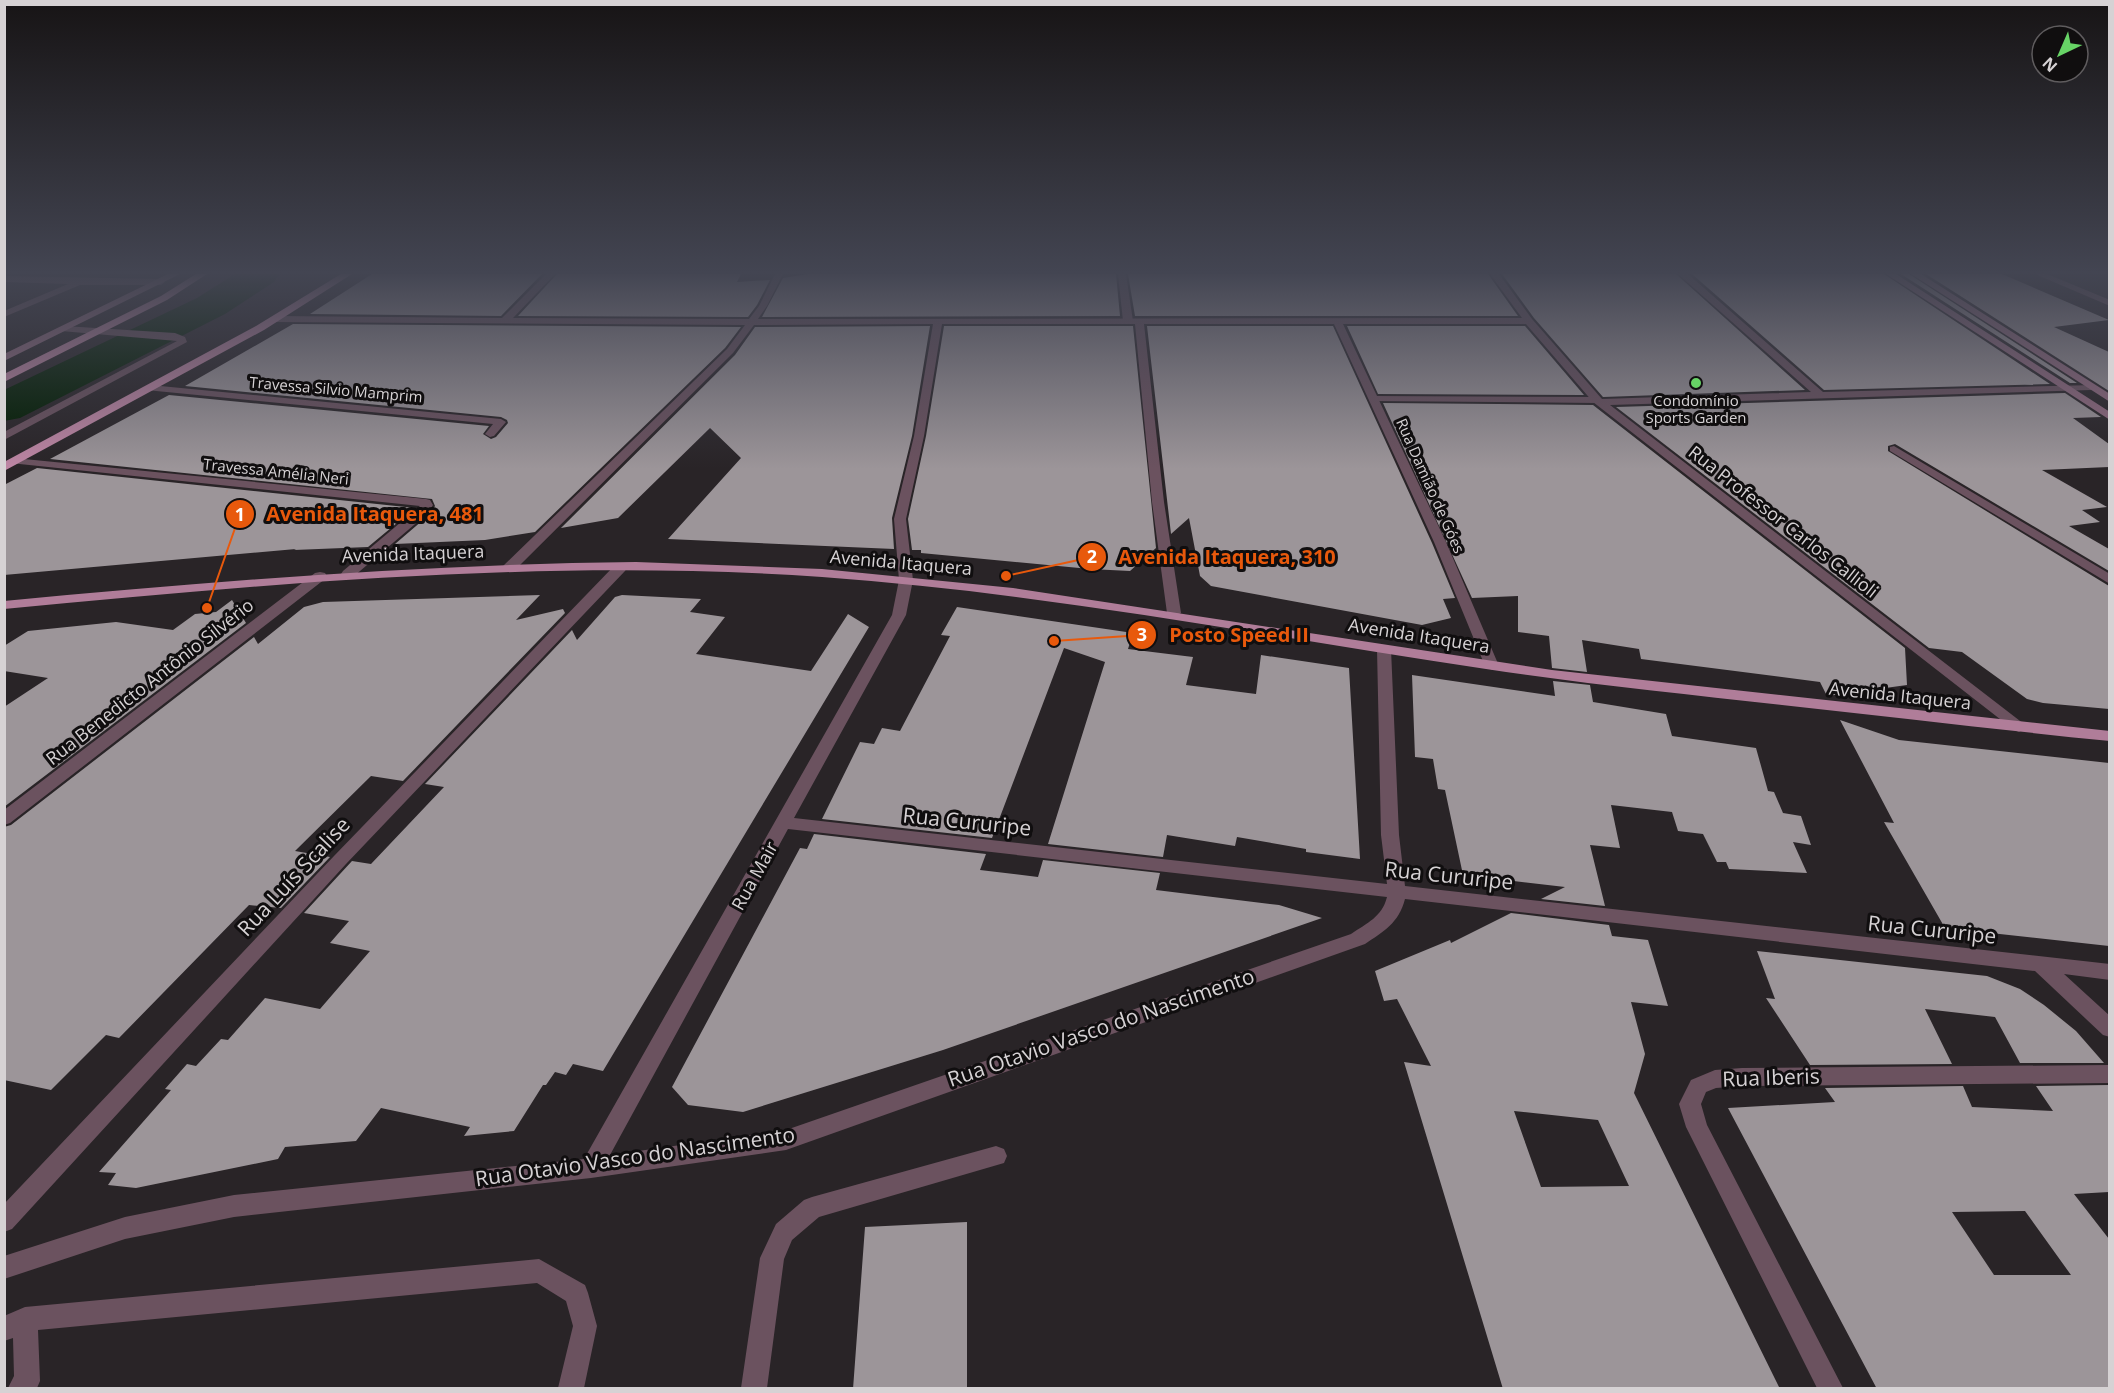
<svg xmlns="http://www.w3.org/2000/svg" width="2114" height="1393" viewBox="0 0 2114 1393" font-family="'Open Sans',sans-serif">
<style>
.lines{fill:none;stroke-linecap:round;stroke-linejoin:round}
.river{fill:#001d00;fill-rule:evenodd}
.building{fill:#9c9599;fill-rule:evenodd}
.service{fill:#6b525f;fill-rule:evenodd}
.pedestrian{fill:#6b525f;fill-rule:evenodd}
.minor{fill:#6b525f;fill-rule:evenodd}
.secondary{fill:#926b80;fill-rule:evenodd}
.primary{fill:#b07d99;fill-rule:evenodd}
.trunk{fill:#be86a4;fill-rule:evenodd}
.poi-dot{fill:#67d466;stroke:#100e0f;stroke-width:2}
.labels{text-anchor:middle;stroke-width:6;stroke-linejoin:round;paint-order:stroke}
.far-street-label{font-size:15px;fill:#d6d2d4;stroke:#100e0f}
.far-poi-label{font-size:15px;fill:#d6d2d4;stroke:#100e0f}
.street-label{font-size:18px;fill:#d6d2d4;stroke:#100e0f}
.near-street-label{font-size:21px;fill:#d6d2d4;stroke:#100e0f}
.leader{fill:none;stroke:#e8590c;stroke-width:2}
.callout-dot{fill:#e8590c;stroke:#100e0f;stroke-width:2}
.mark-label{font-size:18px;text-anchor:middle;font-weight:bold;fill:#fff}
.callout-label{font-size:20px;text-anchor:middle;font-weight:bold;fill:#e8590c;stroke:#100e0f;stroke-width:6;stroke-linejoin:round;paint-order:stroke}
</style>
<rect width="100%" height="100%" fill="#292427"/>
<g class="lines">
<!-- river -->
<path class="river" d="M235 274H279L274 282 225 314 20 418 4 421V390L197 298Z"/>
</g>
<!-- building -->
<path class="building" d="M372 274H542L501 316 310 314Z
M557 274H741L737 282 770 280 757 305 748 317 518 316Z
M808 274H1116L1120 316 762 317 783 278Z
M1128 274H1488L1518 316H1135Z
M1502 274H1676L1805 390 1603 397 1534 318Z
M1692 274H1884L2050 384 1824 390Z
M1901 274H1909L2077 383H2070Z
M1926 274H2002L2109 320 2054 327 2109 352V391Z
M293 324 741 327 725 348 535 532 485 540 395 544 430 514 435 506 432 499 50 459 169 395 489 426 483 434 491 439 496 437 508 423 507 420 501 417 185 386Z
M930 326 912 436 892 518 894 549 668 539 741 458 710 428 618 518 561 528 735 355 755 327Z
M944 326H1133L1156 548 1130 571 1090 569 921 553V550H912L908 519 926 436Z
M1147 326H1333L1432 543 1455 598 1443 599 1451 618 1422 625 1211 586 1200 576 1189 518 1171 534Z
M1347 326H1525L1584 395 1378 394Z
M2065 393 2101 417 2073 418 2109 444V467L2042 470 2107 507 2082 510 2100 522 2069 526 2109 549V571L1895 444 1888 446V451L2109 586V709L2043 703 2027 699 1962 652 1929 648 1616 407Z
M1383 403 1593 405 1905 648 1907 685 1827 696 1820 682 1641 659 1639 649 1582 640 1587 672 1552 668 1549 636 1518 632V596L1472 598Z
M37 468 415 508 368 547 294 550 296 549 4 575V485Z
M540 595 516 620 563 609 565 613 403 781 371 776 295 851 330 857 281 908 249 905 119 1038 106 1035 51 1090 4 1080V827L11 825 254 637 258 644 304 607 323 602Z
M622 595 701 599 690 612 725 617 696 654 811 671 848 614 869 627 603 1071 573 1064 566 1075 555 1072 546 1085H543L514 1131 464 1136 470 1127 381 1108 356 1141 285 1147 278 1159 136 1188 108 1185 116 1173 99 1172 171 1090 165 1089 187 1064 196 1066 221 1039 228 1040 265 998 320 1009 370 951 330 943 349 921 304 913 352 861 371 864 444 787 425 784 572 630 577 640 615 597Z
M232 600 246 623 4 807V707L48 678 4 671V646L28 631 116 622 173 630 195 614 216 612Z
M957 607 1133 633 1128 649 1193 657 1186 685 1256 694 1261 655 1349 668 1360 859 1306 852V849L1237 837 1235 846 1167 835 1163 857 1048 844 1105 662 1064 648 992 838 822 819 860 742 874 744 882 728 900 731 950 636 941 635Z
M1412 675 1555 696 1553 681 1590 685 1593 702 1666 714 1672 736 1756 748 1768 791 1774 792 1783 813 1801 816 1811 845 1793 842 1807 873 1729 869 1726 862H1717L1703 834 1678 831 1672 812 1611 805 1620 848 1590 845 1605 906 1541 899 1565 887 1463 875 1445 790 1438 789 1433 759 1415 757Z
M1840 720 1899 740 2109 763V946L1945 928 1884 822 1894 823Z
M814 834 986 854 980 870 1038 877 1043 860 1160 873 1156 890 1279 905 1322 918 943 1050 743 1112 688 1105 672 1087 800 848 807 849Z
M1511 913 1609 925 1612 936 1648 940 1668 1006 1631 1002 1645 1054 1634 1093 1780 1389H1503L1404 1062 1431 1066 1397 999 1384 1001 1375 971 1450 940 1451 943ZM1514 1111 1598 1120 1629 1186 1541 1187Z
M1757 951 1987 976 2020 989 2044 1005 2076 1031 2104 1063H2020L1995 1017 1925 1009 1952 1064 1810 1065 1766 998 1775 999Z
M2109 1085V1192L2074 1194 2109 1239V1389H1877L1728 1108 1835 1102 1825 1088 1963 1086 1972 1107 2053 1111 2036 1086ZM2025 1211 2071 1275H1994L1952 1212Z
M967 1222V1389H853L865 1227Z"/>
<g class="lines">
<!-- service -->
<path class="service" d="M1118 274H1126L1133 321 1128 324 1123 321Z
M64 326 175 333 185 337 187 342 4 440V432L177 341 61 331 59 329Z
M150 385 501 419 506 422 494 436 490 437 485 434 493 424 146 390 145 388Z
M14 458 426 499 430 500 433 505 428 513 353 577H343L341 574 343 571 420 506 10 463 8 461Z
M996 1146 1004 1149 1007 1156 1004 1163 819 1217 792 1240 784 1259 767 1388H741L760 1258 776 1224 804 1200 812 1197Z
M539 1259 585 1285 588 1293 597 1326 584 1388H558L573 1326 566 1301 537 1283 38 1330 40 1381 37 1388H8L14 1376 13 1338 4 1341V1316L25 1307Z"/>
<!-- pedestrian -->
<path class="pedestrian" d="M1374 396 1597 397 1602 400 1597 403 1370 401V397Z"/>
<!-- minor -->
<path class="minor" d="M546 274H555L513 318 749 319 759 306 775 274H783L767 306 758 319 1522 318 1490 274H1499L1532 319 1602 399 1811 392 1678 274H1688L1823 392 2095 385 2096 387 2091 390 1610 405 2024 724 2027 727 2019 732 2014 730 1593 402 1526 324H1343L1446 542 1499 666 1492 670 1485 666 1434 542 1334 324H1144L1164 502 1181 613 1174 617 1167 613 1152 502 1135 324H942L924 436 906 519 913 580 906 615 794 818 1387 884 1381 835 1377 649 1384 645 1391 649 1399 835 1405 886 2110 964V980L2064 974 2110 1016V1037L2103 1035 2035 971 1405 899C1399 923 1383 932 1365 944L786 1150 591 1178 234 1217 125 1239 4 1279V1256L125 1217 234 1195 584 1159 892 615 899 580 894 519 914 436 933 324 754 325 733 353 514 571H504L502 568 504 565 727 349 745 325 275 322 270 319 275 316 502 318ZM788 829 1387 897C1382 917 1367 923 1351 934L786 1130 610 1155Z
M2035 274H2047L2110 300V306Z
M4 276 161 279 165 282 161 285H80L4 317V311L68 284 4 282Z
M1894 446 2110 574V584L1890 451V447Z
M620 564 625 565 627 568 625 571 346 864 12 1229 4 1232V1204L334 856 615 565Z
M320 572 325 573 327 576 325 579 10 823 4 825V810L315 573Z
M2110 1065V1083L1742 1086 1716 1088 1706 1092 1701 1104 1707 1125 1843 1388H1817L1686 1127 1679 1104 1691 1080 1715 1070 1742 1068Z"/>
<!-- secondary -->
<path class="secondary" d="M168 274H180L4 361V354Z
M1886 274H1896L2110 412V420Z
M1911 274H1921L2110 394V402Z"/>
<!-- primary -->
<path class="primary" d="M636 562 822 569 1013 588 1552 670 2110 731V741C2000 730 1891 717 1782 705 1683 694 1584 684 1486 669 1265 636 1045 593 822 577 549 558 276 583 4 609V601C215 581 425 564 636 562Z"/>
<!-- trunk -->
<path class="trunk" d="M196 274H207L167 300 4 382V374L161 296Z
M341 274H352L264 330 4 471V462L256 326Z"/>
</g>
<!-- sky -->
<linearGradient id="sky" x2="0" y2="1"><stop stop-color="#171415"/><stop offset="0.58" stop-color="#434552"/><stop offset="1" stop-color="#434552" stop-opacity="0"/></linearGradient>
<rect width="2114" height="469" fill="url(#sky)"/>
<!-- markers -->
<circle class="poi-dot" cx="1696" cy="383" r="6"/>
<g class="labels">
<!-- far-street labels -->
<g class="far-street-label">
<text transform="translate(336 390) rotate(5)" y="5">Travessa Silvio Mamprim</text>
<text transform="translate(276 472) rotate(6)" y="5">Travessa Amélia Neri</text>
<text transform="translate(1430 486) rotate(66)" y="5">Rua Damião de Góes</text>
</g>
<!-- far-poi labels -->
<g class="far-poi-label">
<text x="1696" y="406">Condomínio<tspan x="1696" dy="17">Sports Garden</tspan></text>
</g>
<!-- street labels -->
<g class="street-label">
<text transform="translate(1783 522) rotate(38)" y="6">Rua Professor Carlos Callioli</text>
<text transform="translate(413 554) rotate(-2)" y="6">Avenida Itaquera</text>
<text transform="translate(901 563) rotate(5)" y="6">Avenida Itaquera</text>
<text transform="translate(1419 636) rotate(9)" y="6">Avenida Itaquera</text>
<text transform="translate(150 682) rotate(-38)" y="6">Rua Benedicto Antônio Silvério</text>
<text transform="translate(1900 696) rotate(6)" y="6">Avenida Itaquera</text>
<text transform="translate(755 876) rotate(-61)" y="6">Rua Mair</text>
</g>
<!-- near-street labels -->
<g class="near-street-label">
<text transform="translate(967 822) rotate(6)" y="7">Rua Cururipe</text>
<text transform="translate(1449 876) rotate(6)" y="7">Rua Cururipe</text>
<text transform="translate(294 877) rotate(-47)" y="7">Rua Luís Scalise</text>
<text transform="translate(1932 930) rotate(6)" y="7">Rua Cururipe</text>
<text transform="translate(1101 1028) rotate(-19)" y="7">Rua Otavio Vasco do Nascimento</text>
<text transform="translate(1771 1078) rotate(-2)" y="7">Rua Iberis</text>
<text transform="translate(635 1157) rotate(-8)" y="7">Rua Otavio Vasco do Nascimento</text>
</g>
</g>
<!-- callouts -->
<path class="leader" d="M207 608L240 514M1006 576L1092 557M1054 641L1142 635"/>
<g class="callout-dot">
<circle cx="207" cy="608" r="6"/>
<circle cx="1006" cy="576" r="6"/>
<circle cx="1054" cy="641" r="6"/>
<circle cx="240" cy="514" r="15"/>
<circle cx="1092" cy="557" r="15"/>
<circle cx="1142" cy="635" r="15"/>
</g>
<g class="mark-label">
<text x="240" y="521">1</text>
<text x="1092" y="563">2</text>
<text x="1142" y="641">3</text>
</g>
<g class="callout-label">
<text x="375" y="521">Avenida Itaquera, 481</text>
<text x="1227" y="564">Avenida Itaquera, 310</text>
<text x="1239" y="642">Posto Speed II</text>
</g>
<!-- border -->
<rect width="2114" height="1393" fill="none" stroke="#d6d2d4" stroke-width="12"/>
<!-- north arrow -->
<g transform="translate(2060 54) rotate(224)"><circle r="28" fill="#100e0f" stroke="#5f5c5e" stroke-width="1.5"/>
<path d="M0-4.5L10 22L0 15L-10 22Z" fill="#67d466"/>
<text y="-9" font-size="16" font-weight="bold" text-anchor="middle" fill="#d6d2d4">N</text>
</g>
</svg>
